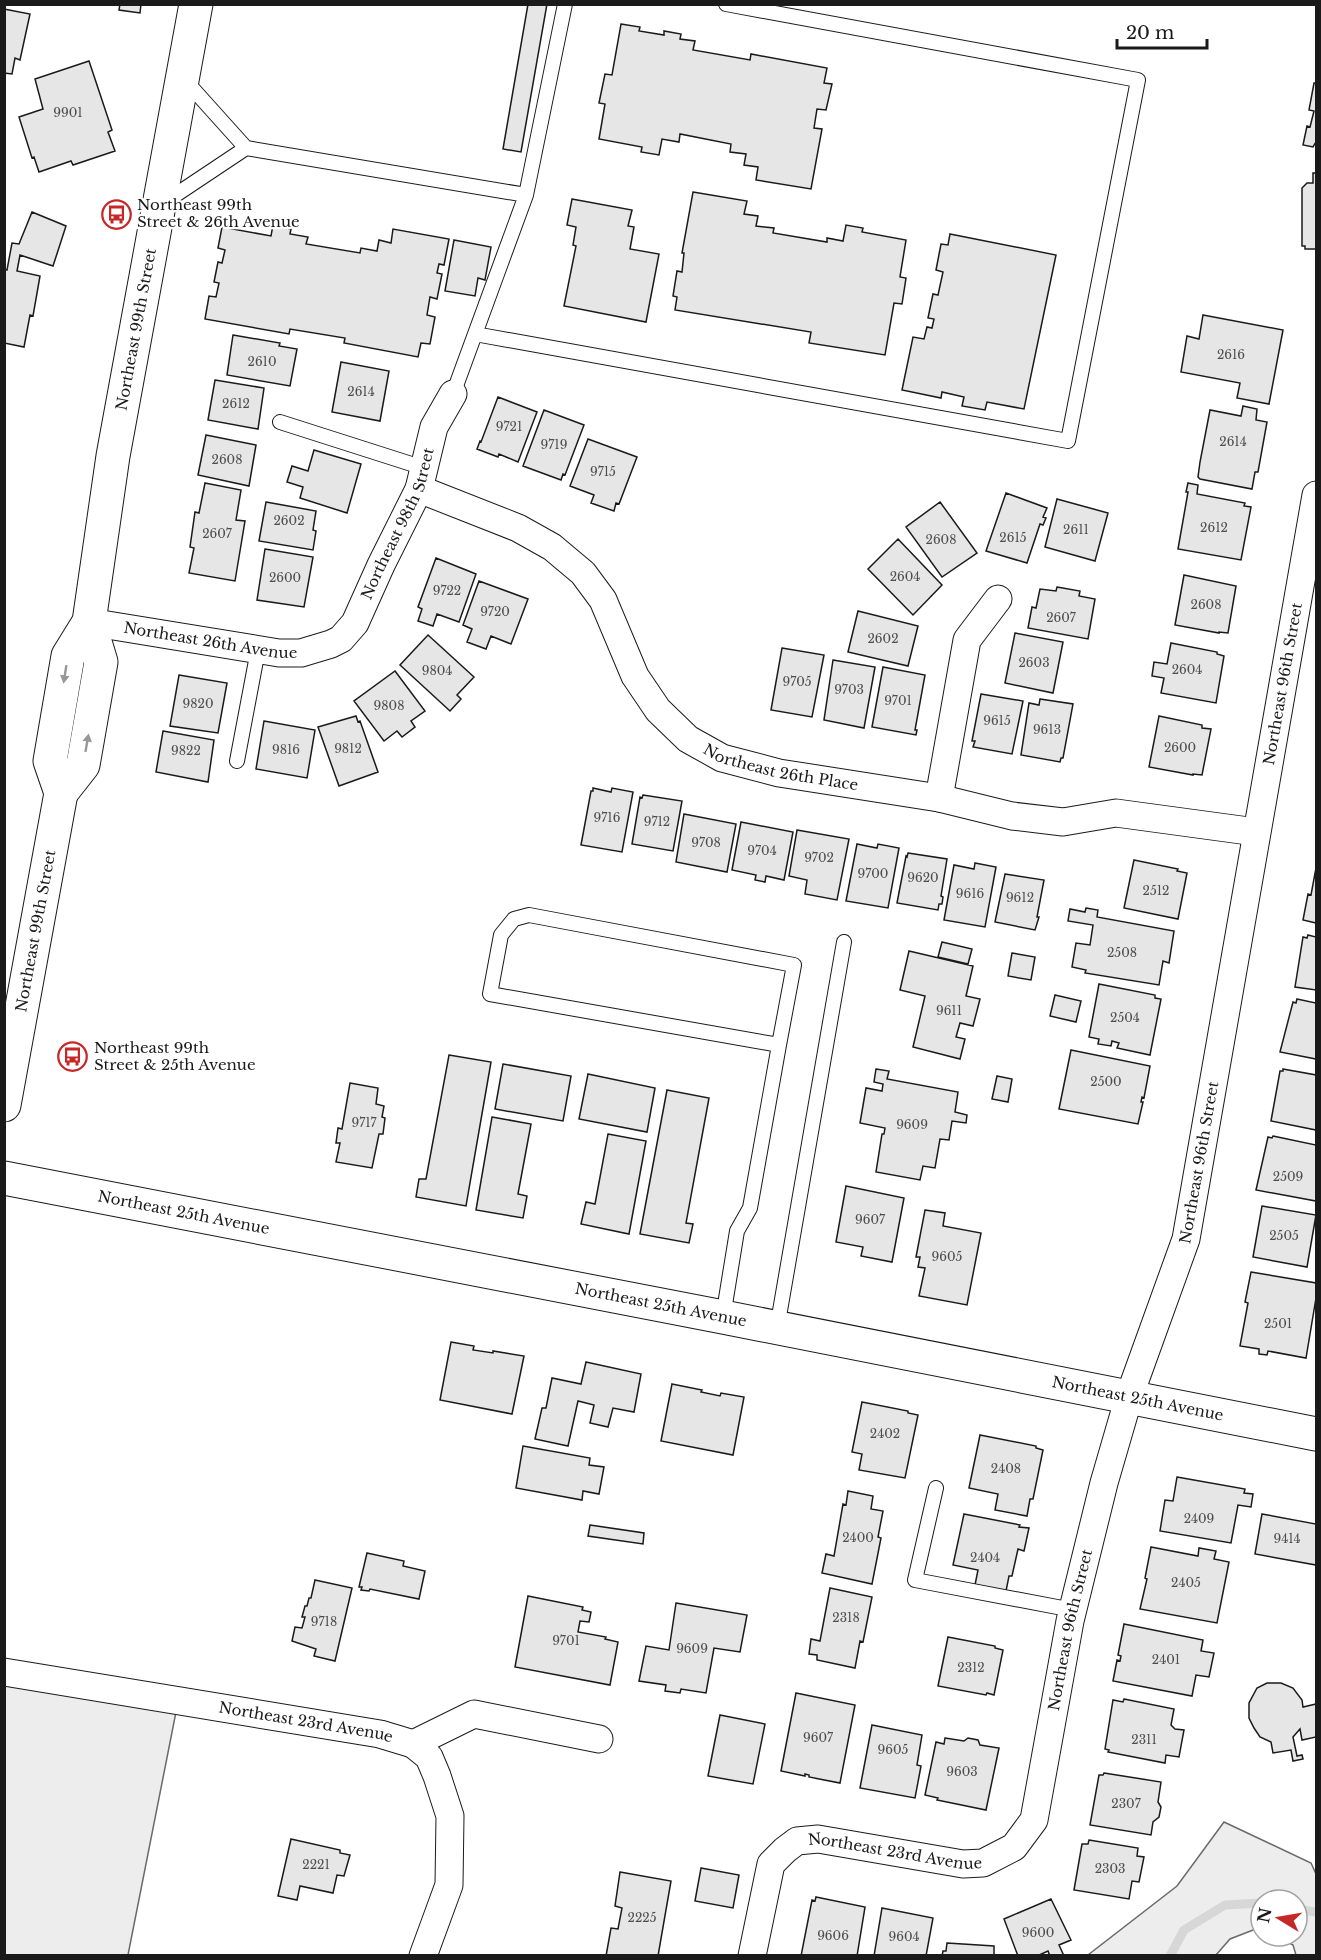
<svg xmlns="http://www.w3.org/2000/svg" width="1321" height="1960" viewBox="0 0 1321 1960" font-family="'Libre Baskerville',serif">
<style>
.built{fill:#ededed;stroke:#6a6a6a;stroke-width:1.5}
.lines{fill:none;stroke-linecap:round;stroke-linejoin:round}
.stream{stroke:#d7d7d7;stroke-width:9}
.building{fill:#e6e6e6;stroke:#1a1a1a;stroke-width:1.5}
.lane-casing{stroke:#1a1a1a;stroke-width:16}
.street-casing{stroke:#1a1a1a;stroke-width:29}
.secondary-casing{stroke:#1a1a1a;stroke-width:35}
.lane{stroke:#fff;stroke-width:14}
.street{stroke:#fff;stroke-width:27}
.secondary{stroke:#fff;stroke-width:33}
.oneway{fill:#989898}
.labels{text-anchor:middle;stroke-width:4.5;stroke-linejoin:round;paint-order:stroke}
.number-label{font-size:12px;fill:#4d4d4d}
.poi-label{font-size:15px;fill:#1a1a1a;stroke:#fff;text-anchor:start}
.street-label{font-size:15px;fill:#1a1a1a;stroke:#fff}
</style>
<rect width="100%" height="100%" fill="#fff"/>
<!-- built -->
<path class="built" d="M5 1684 177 1707 128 1955 5 1956Z
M1224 1822 1311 1863 1316 1874V1955H1296L1293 1945 1277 1936H1297V1900H1261V1927L1230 1939 1216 1955H1088L1177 1886Z"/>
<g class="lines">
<!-- stream -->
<path class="stream" d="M1297 1909 1315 1912
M1170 1956 1184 1930 1225 1905 1261 1903"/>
</g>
<!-- building -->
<path class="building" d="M120 4H141L140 13 119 10Z
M528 4H547L521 152 503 149Z
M4 9 30 14 20 60 15 58 12 74 4 73Z
M621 24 640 27 639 31 664 35V31L681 34 680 39 695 41 693 50 750 60 751 54 827 68 824 83 832 84 826 110 817 109 814 128 822 129 811 189 756 180 758 167 744 165 746 154 730 152 731 144 680 134 679 142 662 139 659 155 641 152 642 147 599 139 605 104 599 103 605 74 612 75Z
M89 61 112 130 108 132 115 151 73 165 71 161 39 172 34 157 32 158 19 117 43 109 35 79Z
M1314 83H1316V142L1313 147 1303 145 1307 126 1310 127 1314 111 1309 110Z
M1313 173H1316V249H1305V246H1302V188L1307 183H1313Z
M693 192 747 201 744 214 758 216 756 226 774 228 773 233 827 242V238L843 241 846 225 863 228 862 232 906 240 900 277 906 278 902 304 894 303 885 355 809 343 811 332 675 310 677 297 673 296 677 271 682 272 684 253H682Z
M572 199 632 210 628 226 634 227 630 249 659 254 646 322 564 306 576 246 573 245 576 227 567 225Z
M32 212 66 226 53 266 20 255 17 271 40 276 33 316 30 315 24 347 4 343V269L7 270 12 243 19 244Z
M273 225 291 229 290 234 308 237 306 244 360 253 361 248 377 251 379 240 391 243 393 229 449 239 444 265 439 264 437 273 442 274 437 299 430 297 427 315 435 317 430 344 421 343 418 357 344 343 345 338 290 329 289 334 205 319 209 296 216 297 219 283 214 282 218 262 222 263 225 250 218 248 222 227 271 236Z
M950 234 1056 255 1024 409 987 402 985 410 962 406 964 397 942 392 941 398 902 390 913 337 924 339 927 327 932 328 934 319 928 318 933 294 938 295 943 272 936 270 941 244 948 245Z
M454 240 491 247 485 280 478 278 475 296 445 291Z
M1203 315 1283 330 1269 404 1237 398 1240 383 1181 372 1187 336 1199 339Z
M233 335 280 343 279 346 297 349 290 386 227 375Z
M341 362 389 371 380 421 332 412Z
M215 380 264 388 258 429 208 420Z
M498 397 537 412 518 462 499 454 498 457 477 449 480 441 481 442Z
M1243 406 1257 409 1256 420 1267 422 1258 472H1255L1252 489 1200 479 1198 477 1200 462 1210 410 1241 416Z
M544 410 584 425 565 475 563 474 561 480 523 466Z
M206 435 256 445 249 486 198 475Z
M588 439 637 457 619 504 616 503 614 511 591 503 594 495 570 486Z
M314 450 361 464 347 513 300 498 303 487 287 482 292 466 308 471Z
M205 483 241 490 236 520 245 521 235 581 189 573 194 548 190 547 195 512 199 513Z
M1188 483 1198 485 1197 494 1245 503 1244 506 1251 507 1241 560 1178 549 1188 492H1186Z
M1006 493 1047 508 1043 517 1046 518 1043 525 1040 524 1027 563 986 551Z
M1057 499 1108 513 1095 561 1045 547Z
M266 502 316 511 313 530 316 531 313 550 259 541Z
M940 502 977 553 942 577 906 527Z
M898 539 942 585 913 615 868 569Z
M265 549 313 557 304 607 257 600Z
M436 558 476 574 459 622 437 614 433 626 418 621 422 609 418 607Z
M1184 575 1236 586 1228 633 1219 632V633L1175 625Z
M479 581 528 599 511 644 491 636 486 649 467 642 472 629 463 625Z
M1057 587 1080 591 1079 596 1095 599 1088 639 1028 628 1032 607 1036 608 1040 589 1056 591Z
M858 611 918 626 908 666 848 652Z
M1015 633 1063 642 1053 693 1005 683Z
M428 635 474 677 457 695 461 699 450 711 400 665Z
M1171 643 1217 652V654L1224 656 1216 703 1161 693 1164 678 1152 676 1154 662 1167 664Z
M782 648 824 655 812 717 771 710Z
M833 660 875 667 864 728 824 720Z
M883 667 925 675 915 730H917L916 735 872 727Z
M395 671 425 711 411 721 415 727 402 737 397 731 384 741 354 701Z
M179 675 227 683 218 733 170 726Z
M981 694 1023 701 1012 754 973 747 975 741H972Z
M1040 699 1073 704 1063 758H1061L1060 762 1021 755 1029 703 1039 705Z
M356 716 358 722 360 721 378 772 339 786 318 727Z
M1159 716 1202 725V728L1211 729 1202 775 1193 774V775L1149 767Z
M264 721 315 730 307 778 256 769Z
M163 731 214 740 208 782 156 772Z
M593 788 611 792 612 788 633 792 622 852 581 845 591 791H593Z
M643 795 682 801 673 851 632 844 640 797 642 798Z
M684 814 736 824 727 872 676 862Z
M741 822 793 832 784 880 766 876 765 882 755 880 756 875 732 870Z
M797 830 849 839 837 900 805 894 807 880 789 876Z
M857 844 877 848 878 844 899 848 888 908 846 901Z
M908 853 947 859 941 896 943 897 942 904H939L938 910 897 903 906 856 907 857Z
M1134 860 1178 869 1177 871 1187 873 1178 919 1124 908Z
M975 863 996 867 985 927 944 920 954 865 974 869Z
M1316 868V923L1303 920 1308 894 1311 895Z
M1005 874 1044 880 1037 917H1039L1035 930 995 922Z
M1086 908 1098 910 1097 917 1174 931 1169 963 1163 961 1159 985 1085 973 1086 970 1072 967 1076 943 1090 945 1093 925 1068 921 1070 909 1085 912Z
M1308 935 1316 937V990L1295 987 1303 937 1307 938Z
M942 942 972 949 968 964 938 957Z
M909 951 973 966 966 996 980 999 973 1026 960 1023 956 1037 965 1039 960 1059 913 1047 925 996 900 990Z
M1012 953 1035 957 1031 980 1008 976Z
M1099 984 1155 995V998L1161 999 1150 1055 1117 1048 1119 1043 1112 1041 1111 1046 1098 1044 1099 1039 1089 1037Z
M1055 995 1081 1001 1076 1022 1050 1016Z
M1297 999 1316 1003V1059L1280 1052 1293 1002 1296 1003Z
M1071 1050 1150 1066 1144 1098 1142 1097 1141 1102H1143L1138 1124 1059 1109Z
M449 1055 491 1062 466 1206 416 1197 419 1179H426Z
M503 1064 571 1076 563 1121 495 1109Z
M876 1069 889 1071 887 1079 958 1092 955 1112 967 1115 966 1123 952 1121 949 1140 940 1139 935 1168 923 1166 920 1180 876 1172 882 1134H884L885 1128 860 1123 866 1088 882 1091 883 1084 874 1082Z
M1283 1069 1316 1075V1130L1271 1121 1280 1071H1283Z
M588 1074 655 1088 647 1132 579 1119Z
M997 1076 1012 1079 1008 1102 992 1099Z
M350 1083 378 1088 376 1104 384 1106 382 1117 385 1118 383 1134H379L372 1168 336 1162 340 1143H336L338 1128 342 1129Z
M667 1090 709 1098 686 1223 693 1224 689 1243 640 1234Z
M492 1117 531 1124 518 1194 527 1196 523 1218 476 1210Z
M608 1134 646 1141 629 1234 581 1224 586 1202 595 1204Z
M1273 1136 1316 1145V1201L1256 1190 1268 1137 1272 1138Z
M846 1186 904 1198 892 1262 861 1256 863 1247 836 1242Z
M1262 1206 1316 1215 1307 1267 1253 1257Z
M925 1210 945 1213 943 1226 981 1233 967 1305 919 1296 925 1268 918 1267 920 1257H916Z
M1251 1272 1316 1283V1298L1306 1358 1268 1351 1267 1355 1259 1354V1349L1240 1346 1248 1303 1245 1302Z
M451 1342 474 1346 473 1350 493 1353V1351L524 1356 512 1414 440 1400Z
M586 1362 641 1374 634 1412 613 1408 608 1427 590 1423 594 1405 578 1401 568 1446 535 1439 542 1408H546L552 1378 581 1384Z
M672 1384 702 1390 701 1392 720 1396 721 1393 744 1397 733 1455 661 1441Z
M862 1402 908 1411V1413L918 1415 905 1478 859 1470 862 1454 852 1452Z
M980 1435 1036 1446V1448L1043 1450 1033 1499H1030L1027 1516 995 1510 998 1494 969 1488Z
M523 1446 590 1458 589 1465 604 1467 599 1494 583 1491 582 1500 516 1488Z
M1177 1477 1245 1489 1244 1493 1253 1494 1251 1507 1238 1505 1231 1543 1160 1531 1165 1500 1173 1501Z
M848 1491 873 1496 871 1509 883 1511 878 1537 881 1538 872 1584 822 1573 826 1554 834 1556 843 1504 846 1505Z
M964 1514 1020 1525 1019 1527 1029 1528 1024 1551 1018 1549 1012 1576H1009L1005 1596 974 1590 978 1570 953 1565Z
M1262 1514 1316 1524V1565L1255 1554Z
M590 1525 644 1533 643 1544 588 1536Z
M1151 1547 1198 1556 1199 1548 1216 1551 1214 1559 1229 1562 1217 1623 1140 1609 1147 1579 1145 1578Z
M367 1553 404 1561 403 1566 425 1571 419 1599 370 1589 369 1591 361 1590 362 1587H359Z
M315 1580 352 1588 335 1661 314 1656 316 1649 292 1641 295 1627 302 1628 305 1617H302L305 1606H307L309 1598H311Z
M830 1588 872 1597 863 1642 860 1641 855 1668 817 1660V1655L809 1654 811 1639 820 1641Z
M528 1596 583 1607 582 1610 591 1612 589 1622 580 1621 578 1632 606 1637 605 1639 618 1642 610 1685 515 1667Z
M676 1603 747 1615 740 1652 714 1648 706 1693 681 1689 680 1693 665 1691 666 1685 639 1681 646 1646 669 1650Z
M1124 1624 1203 1640 1201 1651 1214 1653 1209 1677 1196 1675 1192 1696 1113 1681 1117 1660 1120 1661 1121 1656 1118 1655Z
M948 1637 995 1646V1648L1003 1650 994 1695 987 1693 986 1695 938 1686Z
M1267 1683H1281L1293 1688 1302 1700 1303 1707 1316 1704V1737L1302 1740 1300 1729 1293 1737 1297 1756 1302 1755 1303 1759 1293 1761 1291 1750 1273 1753 1271 1742 1260 1737 1254 1728 1249 1718V1703L1257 1688Z
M796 1693 855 1705 840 1783 809 1777V1775L805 1774V1776L781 1771Z
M1124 1699 1174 1709 1171 1725 1175 1729 1184 1730 1179 1757 1166 1755 1165 1763 1108 1752 1109 1750 1105 1749 1113 1700 1123 1702Z
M720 1715 765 1724 753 1784 708 1776Z
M872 1725 922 1735 917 1765 921 1766 915 1798 860 1788Z
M945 1738 964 1741 968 1738 978 1740 980 1745 999 1748 986 1810 937 1800 938 1798 925 1795 936 1742 944 1744Z
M1104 1773 1161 1782 1158 1802 1161 1807 1159 1817 1153 1822 1151 1835 1090 1825 1099 1775H1103Z
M291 1839 340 1850V1853L350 1855 344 1876 337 1875 333 1893 300 1886 297 1900 278 1896Z
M1089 1840 1138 1848 1137 1856 1144 1857 1139 1882 1132 1881 1129 1899 1074 1890 1082 1844H1088Z
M701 1868 739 1875 733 1908 695 1901Z
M620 1872 671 1881 658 1956H606L611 1928 618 1929 622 1908 615 1906Z
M816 1897 865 1907 857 1956H801L812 1900 815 1901Z
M1051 1899 1071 1940 1059 1945 1064 1956H1050L1048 1951 1037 1956H1018L1004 1919Z
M882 1908 933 1918 926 1956H874Z
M947 1943 994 1946V1956H942L943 1951H946Z"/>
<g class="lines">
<defs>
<path id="lane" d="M246 148 526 195 453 394
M526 195 565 4
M165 202 246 148 184 79
M475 334 1068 441 1138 80 726 4
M280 422 424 468
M237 761 258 650
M723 1317 737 1231 750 1208 779 1045 490 994 501 935 514 919 529 915 794 965 779 1045
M777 1328 844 942
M936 1488 915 1580 1073 1610"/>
<g id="street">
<path id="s1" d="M419 489 518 528 552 547 583 573 603 600 635 676 658 710 688 739 722 758 779 773 939 798 1012 816 1063 822 1116 813 1256 832"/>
<path id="s2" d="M89 622 279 653H301L331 644 341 639 355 623 381 565 419 489 434 427 453 394"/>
<path d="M939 798 967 640 998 599"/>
<path id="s3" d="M4 1672 380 1734 413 1744 474 1714 599 1739"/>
<path d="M413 1744 429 1757 437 1776 450 1816 449 1885 423 1956"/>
<path id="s4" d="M752 1956 771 1864 785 1850 797 1841 818 1839 963 1864 983 1863 1014 1847 1034 1820 1070 1621 1104 1483 1129 1397 1186 1239 1316 495"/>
</g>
<g id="secondary">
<path d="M61 793 83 765 101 662 89 622"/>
<path id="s5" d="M4 1105 61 793 50 761 68 656 89 622 113 456 196 4"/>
<path id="s6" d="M4 1178 723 1317 1316 1434"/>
</g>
</defs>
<!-- lane casing -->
<use href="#lane" class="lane-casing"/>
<!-- street casing -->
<use href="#street" class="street-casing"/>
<!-- secondary casing -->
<use href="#secondary" class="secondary-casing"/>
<!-- lane -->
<use href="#lane" class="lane"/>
<!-- street -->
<use href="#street" class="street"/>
<!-- secondary -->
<use href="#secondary" class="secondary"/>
</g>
<!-- one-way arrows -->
<defs><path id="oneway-solid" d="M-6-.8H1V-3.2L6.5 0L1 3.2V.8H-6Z" transform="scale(1.5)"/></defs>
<g class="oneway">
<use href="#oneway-solid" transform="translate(65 674) rotate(99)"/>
<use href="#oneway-solid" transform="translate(87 743) rotate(-80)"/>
</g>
<!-- icons -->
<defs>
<symbol id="bus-ring" viewBox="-11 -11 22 22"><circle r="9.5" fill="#fff" stroke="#c62828" stroke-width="1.5"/><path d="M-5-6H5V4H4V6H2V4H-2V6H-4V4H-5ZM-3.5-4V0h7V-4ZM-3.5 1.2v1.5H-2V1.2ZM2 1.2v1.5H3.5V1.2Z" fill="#c62828"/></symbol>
</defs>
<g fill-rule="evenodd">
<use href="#bus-ring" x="100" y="198" width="33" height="33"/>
<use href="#bus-ring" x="56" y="1040" width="33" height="33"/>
</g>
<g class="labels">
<!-- number labels -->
<g class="number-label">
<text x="68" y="117">9901</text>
<text x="1231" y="359">2616</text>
<text x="262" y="366">2610</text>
<text x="361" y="396">2614</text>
<text x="236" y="408">2612</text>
<text x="509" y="431">9721</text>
<text x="1233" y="446">2614</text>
<text x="554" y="449">9719</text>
<text x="227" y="464">2608</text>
<text x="603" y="476">9715</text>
<text x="289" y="525">2602</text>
<text x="1214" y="532">2612</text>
<text x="1076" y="534">2611</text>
<text x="217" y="538">2607</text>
<text x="1013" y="542">2615</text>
<text x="941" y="544">2608</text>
<text x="905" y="581">2604</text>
<text x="285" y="582">2600</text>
<text x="447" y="595">9722</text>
<text x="1206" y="609">2608</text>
<text x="495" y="616">9720</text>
<text x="1061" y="622">2607</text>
<text x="883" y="643">2602</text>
<text x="1034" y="667">2603</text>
<text x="1187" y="674">2604</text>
<text x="437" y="675">9804</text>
<text x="797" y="686">9705</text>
<text x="849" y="694">9703</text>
<text x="898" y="705">9701</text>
<text x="198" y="708">9820</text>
<text x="389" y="710">9808</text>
<text x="997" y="725">9615</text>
<text x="1047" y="734">9613</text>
<text x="1180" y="752">2600</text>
<text x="348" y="753">9812</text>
<text x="286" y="754">9816</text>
<text x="186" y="755">9822</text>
<text x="607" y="822">9716</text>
<text x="657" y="826">9712</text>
<text x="706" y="847">9708</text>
<text x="762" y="855">9704</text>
<text x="819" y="862">9702</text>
<text x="873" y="878">9700</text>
<text x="923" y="882">9620</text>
<text x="1156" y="895">2512</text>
<text x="970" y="898">9616</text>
<text x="1020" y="902">9612</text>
<text x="1122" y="957">2508</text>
<text x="949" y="1015">9611</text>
<text x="1125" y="1022">2504</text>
<text x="1106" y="1086">2500</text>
<text x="364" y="1127">9717</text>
<text x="912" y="1129">9609</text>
<text x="1288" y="1181">2509</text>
<text x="870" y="1224">9607</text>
<text x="1284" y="1240">2505</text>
<text x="947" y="1261">9605</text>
<text x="1278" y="1328">2501</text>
<text x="885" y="1438">2402</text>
<text x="1006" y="1473">2408</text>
<text x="1199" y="1523">2409</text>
<text x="858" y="1542">2400</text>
<text x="1287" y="1543">9414</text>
<text x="985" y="1562">2404</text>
<text x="1186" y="1587">2405</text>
<text x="846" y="1622">2318</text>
<text x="324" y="1626">9718</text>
<text x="566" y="1645">9701</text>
<text x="692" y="1653">9609</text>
<text x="1166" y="1664">2401</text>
<text x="971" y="1672">2312</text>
<text x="818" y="1742">9607</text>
<text x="1144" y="1744">2311</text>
<text x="893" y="1754">9605</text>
<text x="962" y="1776">9603</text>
<text x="1126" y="1808">2307</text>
<text x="316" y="1869">2221</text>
<text x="1110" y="1873">2303</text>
<text x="642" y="1922">2225</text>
<text x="1038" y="1937">9600</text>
<text x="833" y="1940">9606</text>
<text x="904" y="1941">9604</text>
</g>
<!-- poi labels -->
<g class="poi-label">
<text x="137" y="210">Northeast 99th<tspan x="137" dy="17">Street &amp; 26th Avenue</tspan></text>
<text x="94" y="1053">Northeast 99th<tspan x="94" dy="17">Street &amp; 25th Avenue</tspan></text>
</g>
<!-- street labels -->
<g class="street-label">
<text dy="5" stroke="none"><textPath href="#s5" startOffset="794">Northeast 99th Street</textPath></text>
<text dy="5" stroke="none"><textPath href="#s2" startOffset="387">Northeast 98th Street</textPath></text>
<text dy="5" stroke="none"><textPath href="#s2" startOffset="123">Northeast 26th Avenue</textPath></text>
<text dy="5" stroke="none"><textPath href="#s4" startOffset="1551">Northeast 96th Street</textPath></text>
<text dy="5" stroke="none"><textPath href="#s1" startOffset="483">Northeast 26th Place</textPath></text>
<text dy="5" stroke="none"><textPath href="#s5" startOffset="177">Northeast 99th Street</textPath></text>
<text dy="5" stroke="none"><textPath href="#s4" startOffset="1065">Northeast 96th Street</textPath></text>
<text dy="5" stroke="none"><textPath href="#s6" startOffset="183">Northeast 25th Avenue</textPath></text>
<text dy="5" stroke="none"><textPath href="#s6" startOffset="669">Northeast 25th Avenue</textPath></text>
<text dy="5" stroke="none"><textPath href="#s6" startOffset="1155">Northeast 25th Avenue</textPath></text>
<text dy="5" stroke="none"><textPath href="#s4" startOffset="579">Northeast 96th Street</textPath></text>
<text dy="5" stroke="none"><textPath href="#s3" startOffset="306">Northeast 23rd Avenue</textPath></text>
<text dy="5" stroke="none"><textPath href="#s4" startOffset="228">Northeast 23rd Avenue</textPath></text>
</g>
</g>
<!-- border -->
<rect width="1321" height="1960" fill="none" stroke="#1a1a1a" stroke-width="12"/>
<!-- north arrow -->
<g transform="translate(1279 1918) rotate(281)"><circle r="28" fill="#ffffff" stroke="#a3a3a3" stroke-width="1.5"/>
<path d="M0-4.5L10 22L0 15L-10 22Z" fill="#c62828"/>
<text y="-9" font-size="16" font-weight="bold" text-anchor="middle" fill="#1a1a1a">N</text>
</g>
<!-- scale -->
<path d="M1117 39v9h90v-9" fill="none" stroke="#1a1a1a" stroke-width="3"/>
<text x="1126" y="39" font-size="18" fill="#1a1a1a" stroke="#ffffff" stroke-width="4.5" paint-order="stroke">20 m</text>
</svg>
